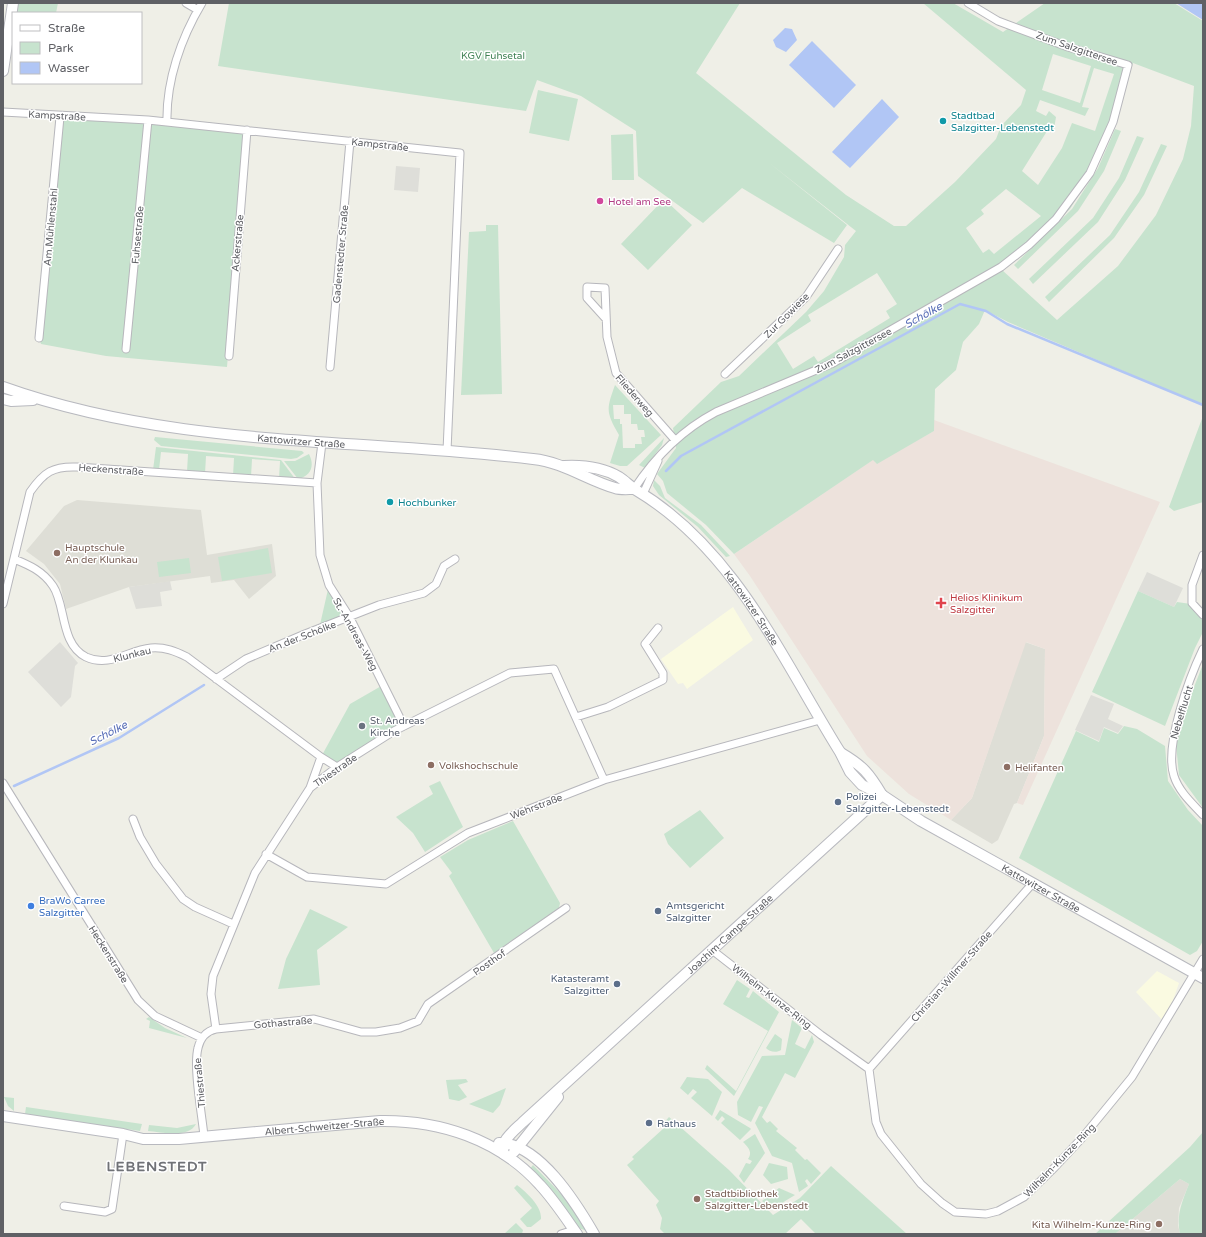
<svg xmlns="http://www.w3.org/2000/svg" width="1206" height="1237" viewBox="0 0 1206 1237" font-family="'Varela Round',sans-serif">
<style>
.commercial{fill:#fafae1}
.industrial{fill:#deded9}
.education{fill:#deded6}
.medical{fill:#ede2dc}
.green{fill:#c7e3ce;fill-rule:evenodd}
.water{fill:#b1c6f5}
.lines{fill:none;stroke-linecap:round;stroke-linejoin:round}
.stream{stroke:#b1c6f5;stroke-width:2.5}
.street-casing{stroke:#b7b7bc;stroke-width:9}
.secondary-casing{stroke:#b8b9bf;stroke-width:12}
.street{stroke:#fff;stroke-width:7}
.secondary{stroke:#fff;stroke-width:10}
.culture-dot{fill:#0f9aa8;stroke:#fff;stroke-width:1.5}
.hotel-dot{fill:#d1479c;stroke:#fff;stroke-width:1.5}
.education-dot{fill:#8d6e63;stroke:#fff;stroke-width:1.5}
.health-dot{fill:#e0444e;stroke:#fff;stroke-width:1.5}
.worship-dot{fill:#6b7280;stroke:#fff;stroke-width:1.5}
.service-dot{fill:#5c6f8a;stroke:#fff;stroke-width:1.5}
.shop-dot{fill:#3f7fe0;stroke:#fff;stroke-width:1.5}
.labels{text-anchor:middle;stroke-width:3;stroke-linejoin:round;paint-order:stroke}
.street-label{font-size:10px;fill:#5f6065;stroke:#fff}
.park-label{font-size:10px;fill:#418255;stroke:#fff}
.culture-label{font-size:10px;fill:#0d838f;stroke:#fff;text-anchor:start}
.hotel-label{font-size:10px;fill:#b23c85;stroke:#fff;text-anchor:start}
.education-label{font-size:10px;fill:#785e54;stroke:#fff;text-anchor:start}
.health-label{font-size:10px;fill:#be3a42;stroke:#fff;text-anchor:start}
.worship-label{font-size:10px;fill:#5b616d;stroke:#fff;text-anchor:start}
.service-label{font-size:10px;fill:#4e5e75;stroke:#fff;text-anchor:start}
.shop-label{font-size:10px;fill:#366cbe;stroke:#fff;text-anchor:start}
.water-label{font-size:11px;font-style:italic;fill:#566cb6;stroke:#fff}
.district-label{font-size:14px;font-weight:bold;letter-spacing:1px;fill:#707277;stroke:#fff}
</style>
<rect width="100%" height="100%" fill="#efefe7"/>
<!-- commercial -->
<path class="commercial" d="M733 607 753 640 687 689 683 683 678 684 661 659Z
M1157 971 1179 983 1165 1023 1136 992Z"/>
<!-- industrial -->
<path class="industrial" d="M396 166 420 168 418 192 394 190Z
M1147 572 1183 588 1174 607 1138 591Z
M170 581 172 590 160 592 162 606 136 609 129 587Z
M60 642 78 663 75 666 71 697 61 707 28 672Z
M1091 695 1114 704 1108 719 1123 726 1118 733 1104 727 1099 741 1075 730Z"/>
<!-- education -->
<path class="education" d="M77 500 201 510 207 555 272 544 276 576 249 599 234 580 211 583 210 576 129 587 66 609 60 584 44 564 26 551 64 506Z
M1025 642 1045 649 1044 736 1017 803 1014 804 998 840 992 844 951 820 972 798Z
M1180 1179 1189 1184 1179 1208 1178 1225 1180 1234H1115Z"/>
<!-- medical -->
<path class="medical" d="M934 420 1160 502 1023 805 1017 803 1044 736 1045 649 1026 642 972 798 951 820 909 794 867 756 750 576 734 554 874 459 876 463 934 431Z"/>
<!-- green -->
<path class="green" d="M18 3H58L56 13H16Z
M229 3H740L696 73 846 195 894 226H906L955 182 996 139 1001 126 1021 105 1026 90 923 3H953L1003 32 1045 3H1174L1203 21V405L1008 322 985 310 979 324 963 342 956 370 935 389 934 431 877 464 873 460 734 554 706 525 667 493 663 481 657 474 676 448 673 428 721 382 739 376 806 312 824 291 844 257 845 245 856 231 768 162 847 225 834 243 742 188 703 223 638 176 636 131 581 96 537 80 526 111 218 66ZM1053 54 1091 66 1080 103 1042 90ZM1133 63 1194 86 1191 126 1183 159 1156 215 1118 266 1057 320 1002 270 1018 258 1070 209 1092 173 1114 128ZM1094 68 1114 74 1095 131 1072 123 1062 148 1038 185 1022 171 1049 128 1054 129 1056 117 1049 111 1046 116 1036 111 1040 100 1085 116 1089 108 1082 107ZM1006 189 1041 216 994 254 989 249 983 253 966 228 984 214 981 210ZM877 273 897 304 886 311 890 318 818 362 814 356 793 369 777 343 811 321 808 315Z
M538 90 578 99 569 141 529 133Z
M60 117 247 130 227 367 106 356 41 344 39 338Z
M1115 129 1121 131 1104 171 1078 211 1018 269 1014 265 1072 209 1098 168Z
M633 134 634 180H612L611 135Z
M1137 136 1144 138 1125 180 1098 222 1033 284 1029 279 1093 218 1119 178Z
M1161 144 1167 146 1144 195 1114 238 1049 302 1045 297 1110 235 1139 192Z
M664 199 692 225 648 270 621 244Z
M486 225H498L502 394 461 395 469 232 486 231Z
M615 385 661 435 627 466H620L610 463 619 435C606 412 606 410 615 385ZM613 405H624V414H631V424H637L638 430H644L645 437H641L642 444H635V448H623L622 424H620V419H614Z
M1203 416V502L1174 511 1169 507Z
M155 437 302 451 304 453 297 458 291 459 161 446 154 440Z
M664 438 662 445 645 468 639 465Z
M156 447 281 460 296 480 279 479 280 461 252 459 251 477 233 476 234 458 206 456 205 474 187 472 188 454 161 452 159 470H153Z
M309 454C315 466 311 476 298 479L284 461H295Z
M654 480 660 486 665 498 701 525 730 556 726 557 698 527 659 495 653 486Z
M268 548 272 573 222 581 218 557Z
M189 558 191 573 159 577 157 562Z
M329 585 350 618 319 629Z
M1138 591 1174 607 1177 602 1191 604 1203 621V632L1195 648 1165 726 1092 692Z
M1203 664V808L1179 775 1176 744 1187 705Z
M383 685 404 726 337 767 321 757 350 704Z
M1124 726 1137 729 1165 746 1168 781 1188 810 1203 826V941L1197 951 1190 955 1019 858 1076 731 1099 742 1104 728 1118 734Z
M440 781 463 827 425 852 413 833 396 817 433 794 429 786Z
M700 810 724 838 690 868 668 844 664 834Z
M513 821 560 903 559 908 494 953 449 876 452 873 440 857 468 840Z
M310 909 348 927 317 950 320 985 278 989 286 959Z
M737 980 750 989 746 997 749 998 753 991 779 1012 734 1096 705 1069 707 1065 736 1091 768 1031 723 1004Z
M149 1017 165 1028 187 1038 149 1028 150 1021 146 1019Z
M792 1020 802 1028 795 1044 805 1049 812 1035 814 1042 795 1078 785 1073 762 1117 767 1123 770 1121 778 1129 776 1131 797 1148 795 1150 805 1160 807 1159 821 1173 811 1184 807 1179 805 1181 808 1186 799 1192 792 1163 772 1156 755 1123 763 1107 759 1106 751 1122 738 1115 737 1102 762 1056 785 1055Z
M775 1034 782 1039 781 1050C777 1053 769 1052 766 1048Z
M687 1077 708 1079 722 1092 712 1116 691 1098 697 1092 693 1089 688 1095 680 1088Z
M466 1079 468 1082 458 1085 467 1097 459 1101 449 1099 446 1080Z
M506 1088 500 1105 493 1113 469 1104Z
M4 1097 14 1098V1111L8 1106Z
M26 1107 142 1124 140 1131 25 1114Z
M720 1110 750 1128 751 1129 740 1140 721 1123 725 1119 722 1116 718 1121 715 1118Z
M669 1117 729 1170 773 1215 800 1198 831 1166 907 1234H816L801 1219 785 1234H665L660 1229 662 1218 656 1205 659 1201 627 1165 634 1159 632 1157 664 1128 662 1125Z
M196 1124C188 1139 161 1132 148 1131L149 1125 177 1128Z
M1203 1132V1234H1180C1176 1215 1182 1202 1189 1184L1180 1179 1115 1234H1095L1190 1147Z
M755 1134 765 1153 744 1183 739 1176 746 1163 750 1164 752 1161 748 1159C753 1152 748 1147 743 1142Z
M769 1163 787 1167 788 1179 771 1184 763 1175Z
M533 1165 565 1198 587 1231 576 1227 529 1170Z
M517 1185C527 1193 542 1206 541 1219L531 1227H527L520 1219 532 1208 514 1188Z
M779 1188 795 1195 772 1209 762 1201Z
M516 1223 523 1230 522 1234H504Z"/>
<!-- water -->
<path class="water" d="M1176 3H1203V20Z
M785 28 792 29 797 40 786 52 776 47 773 40Z
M812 41 856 85 834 108 789 65Z
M882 99 899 117 850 168 832 152Z"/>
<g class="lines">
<!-- stream -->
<path class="stream" d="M666 471 681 456 960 304 986 311 1007 324 1203 405
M14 786 119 738 204 685"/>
<defs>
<path id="street" d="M186 3 198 10
M3 112 148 120 460 153 447 451
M167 122C166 81 181 38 202 3
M606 319 587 298V287L605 288 607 337 616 373 675 440
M39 338 60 117
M126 349 148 120
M229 356 247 130
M330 367 350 141
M725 374 806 297 838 249
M322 443 317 483 320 555 329 585 350 618 404 726
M634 489C655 457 682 430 716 412L833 363 1001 267 1029 245 1056 219 1090 173 1113 122 1128 65 1068 47 998 21 968 3
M643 494 658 461
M1203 555 1192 585V603L1203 615
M14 559C29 565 43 571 53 586 66 605 60 644 86 657 110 668 128 650 151 648 165 647 175 651 187 657L321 757 337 767
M3 604 30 492C44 472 53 466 77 467L317 483
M1203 649C1189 678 1164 746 1174 776 1179 792 1193 804 1203 815
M216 679 246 659 305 634 379 605 424 593 436 584 444 566 455 559
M576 717 608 707 663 680V673L645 644 658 628
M3 783 138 1000 155 1016 202 1038
M310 788 321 757
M133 819 140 837 156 864 183 899 195 907 233 924
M266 854 307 877 386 884 468 833 604 780 820 720
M712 950 821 1035 869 1069 876 1122 881 1134 921 1184 942 1203 955 1212 986 1214 998 1211 1024 1197 1054 1168 1082 1138 1132 1077 1203 959
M216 1029 314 1019 361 1032H376L400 1028 418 1021 428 1004 566 908
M869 1069 1033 883
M204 1136C202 1115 193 1067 198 1048 200 1039 206 1031 216 1029L211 994 213 976 255 873 310 788 337 767 394 731 510 673 554 669 604 780
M64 1206 105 1212 112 1209 123 1134
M561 1234 574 1230"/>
<g id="secondary">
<path d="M3 71 13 3"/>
<path id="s1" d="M3 387C173 448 357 438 533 459 563 462 587 480 615 488 621 490 628 489 634 489"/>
<path d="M3 399 11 401 33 400"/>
<path id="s2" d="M564 466C583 465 602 467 619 477 625 481 630 486 636 490 735 549 782 659 840 752L850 772 862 785 882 795 921 821 1203 978"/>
<path d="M841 753C863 766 869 773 882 795"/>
<path id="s3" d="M3 1116 123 1134 143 1139H179L380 1121C439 1120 499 1139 540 1185 554 1200 565 1217 577 1234"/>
<path d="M499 1143C539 1143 576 1203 594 1234"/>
<path d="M514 1152 558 1097"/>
<path id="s4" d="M504 1154C499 1141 515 1130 523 1122L882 795"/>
</g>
</defs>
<!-- street casing -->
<use href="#street" class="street-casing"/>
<!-- secondary casing -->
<use href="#secondary" class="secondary-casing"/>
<!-- street -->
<use href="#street" class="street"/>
<!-- secondary -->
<use href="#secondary" class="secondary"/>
</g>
<!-- markers -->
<g class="culture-dot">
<circle cx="943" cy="121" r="4"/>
<circle cx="390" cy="502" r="4"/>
</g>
<circle class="hotel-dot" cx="600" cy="201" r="4"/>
<g class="education-dot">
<circle cx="57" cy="553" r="4"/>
<circle cx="431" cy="765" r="4"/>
<circle cx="1007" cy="767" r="4"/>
<circle cx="697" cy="1199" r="4"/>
<circle cx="1159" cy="1224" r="4"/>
</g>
<path class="health-dot" d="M939 597h4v4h4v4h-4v4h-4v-4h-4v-4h4z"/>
<circle class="worship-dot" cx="362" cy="726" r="4"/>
<g class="service-dot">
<circle cx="838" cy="802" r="4"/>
<circle cx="658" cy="911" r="4"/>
<circle cx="617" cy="984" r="4"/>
<circle cx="649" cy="1123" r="4"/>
</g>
<circle class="shop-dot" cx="31" cy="906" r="4"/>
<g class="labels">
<!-- street labels -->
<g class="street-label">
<text transform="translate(1077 48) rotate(19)" y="4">Zum Salzgittersee</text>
<text transform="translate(57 115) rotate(3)" y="4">Kampstraße</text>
<text transform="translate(380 144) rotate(6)" y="4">Kampstraße</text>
<text transform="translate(50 227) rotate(-85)" y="4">Am Mühlenstahl</text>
<text transform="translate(137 235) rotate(-85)" y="4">Fuhsestraße</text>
<text transform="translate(237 243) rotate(-85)" y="4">Ackerstraße</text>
<text transform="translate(340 254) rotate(-85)" y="4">Gadenstedter Straße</text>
<text transform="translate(786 315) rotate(-45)" y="4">Zur Gowiese</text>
<text transform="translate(853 350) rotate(-28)" y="4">Zum Salzgittersee</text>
<text transform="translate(635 395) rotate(49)" y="4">Fliederweg</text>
<text dy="4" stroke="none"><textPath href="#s1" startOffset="304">Kattowitzer Straße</textPath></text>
<text transform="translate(111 469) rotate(4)" y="4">Heckenstraße</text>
<text dy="4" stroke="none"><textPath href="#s2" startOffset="245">Kattowitzer Straße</textPath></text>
<text transform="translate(356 634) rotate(61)" y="4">St.-Andreas-Weg</text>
<text transform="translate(302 636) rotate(-21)" y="4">An der Schölke</text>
<text transform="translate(132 654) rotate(-14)" y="4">Klunkau</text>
<text transform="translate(1181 712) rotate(-73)" y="4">Nebelflucht</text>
<text transform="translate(335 770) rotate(-35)" y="4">Thiestraße</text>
<text transform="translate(536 806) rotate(-21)" y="4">Wehrstraße</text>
<text dy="4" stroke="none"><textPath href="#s2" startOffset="661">Kattowitzer Straße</textPath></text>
<text dy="4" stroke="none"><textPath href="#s4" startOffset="319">Joachim-Campe-Straße</textPath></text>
<text transform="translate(109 954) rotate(58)" y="4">Heckenstraße</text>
<text transform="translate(489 962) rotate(-35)" y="4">Posthof</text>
<text transform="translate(951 976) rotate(-49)" y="4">Christian-Willmer-Straße</text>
<text transform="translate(772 996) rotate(38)" y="4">Wilhelm-Kunze-Ring</text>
<text transform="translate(283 1022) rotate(-5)" y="4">Gothastraße</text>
<text transform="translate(199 1083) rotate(-95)" y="4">Thiestraße</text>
<text dy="4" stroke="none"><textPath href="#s3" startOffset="324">Albert-Schweitzer-Straße</textPath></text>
<text transform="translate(1059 1160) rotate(-46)" y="4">Wilhelm-Kunze-Ring</text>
</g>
<!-- park labels -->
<g class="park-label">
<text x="493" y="59">KGV Fuhsetal</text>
</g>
<!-- culture labels -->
<g class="culture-label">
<text x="951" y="119">Stadtbad<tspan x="951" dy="12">Salzgitter-Lebenstedt</tspan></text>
<text x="398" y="506">Hochbunker</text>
</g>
<!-- hotel labels -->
<g class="hotel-label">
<text x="608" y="205">Hotel am See</text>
</g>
<!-- education labels -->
<g class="education-label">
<text x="65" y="551">Hauptschule<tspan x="65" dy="12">An der Klunkau</tspan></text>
<text x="439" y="769">Volkshochschule</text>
<text x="1015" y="771">Helifanten</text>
<text x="705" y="1197">Stadtbibliothek<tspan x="705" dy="12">Salzgitter-Lebenstedt</tspan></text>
<text x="1151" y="1228" text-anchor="end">Kita Wilhelm-Kunze-Ring</text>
</g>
<!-- health labels -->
<g class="health-label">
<text x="950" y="601">Helios Klinikum<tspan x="950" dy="12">Salzgitter</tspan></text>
</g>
<!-- worship labels -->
<g class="worship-label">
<text x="370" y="724">St. Andreas<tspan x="370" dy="12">Kirche</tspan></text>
</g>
<!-- service labels -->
<g class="service-label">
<text x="846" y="800">Polizei<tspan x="846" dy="12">Salzgitter-Lebenstedt</tspan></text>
<text x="666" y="909">Amtsgericht<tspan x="666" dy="12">Salzgitter</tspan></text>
<text x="609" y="982" text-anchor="end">Katasteramt<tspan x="609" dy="12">Salzgitter</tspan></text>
<text x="657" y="1127">Rathaus</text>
</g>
<!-- shop labels -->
<g class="shop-label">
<text x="39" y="904">BraWo Carree<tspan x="39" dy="12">Salzgitter</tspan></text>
</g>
<!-- water labels -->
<g class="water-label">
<text transform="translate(923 315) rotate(-29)" y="4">Schölke</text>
<text transform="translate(108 733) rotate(-27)" y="4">Schölke</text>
</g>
<!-- district labels -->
<g class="district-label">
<text x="157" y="1171">LEBENSTEDT</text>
</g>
</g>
<!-- border -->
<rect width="1206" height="1237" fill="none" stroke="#5f6065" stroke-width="8"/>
<!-- legend -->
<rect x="12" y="12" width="130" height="72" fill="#ffffff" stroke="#bfbfc1"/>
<rect x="20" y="25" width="20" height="6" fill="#ffffff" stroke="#bfbfc1"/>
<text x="48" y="32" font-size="12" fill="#5f6065">Straße</text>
<rect x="20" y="42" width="20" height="12" fill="#c7e3ce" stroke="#bfbfc1"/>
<text x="48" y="52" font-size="12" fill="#5f6065">Park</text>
<rect x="20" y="62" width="20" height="12" fill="#b1c6f5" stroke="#bfbfc1"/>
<text x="48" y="72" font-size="12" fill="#5f6065">Wasser</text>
</svg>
